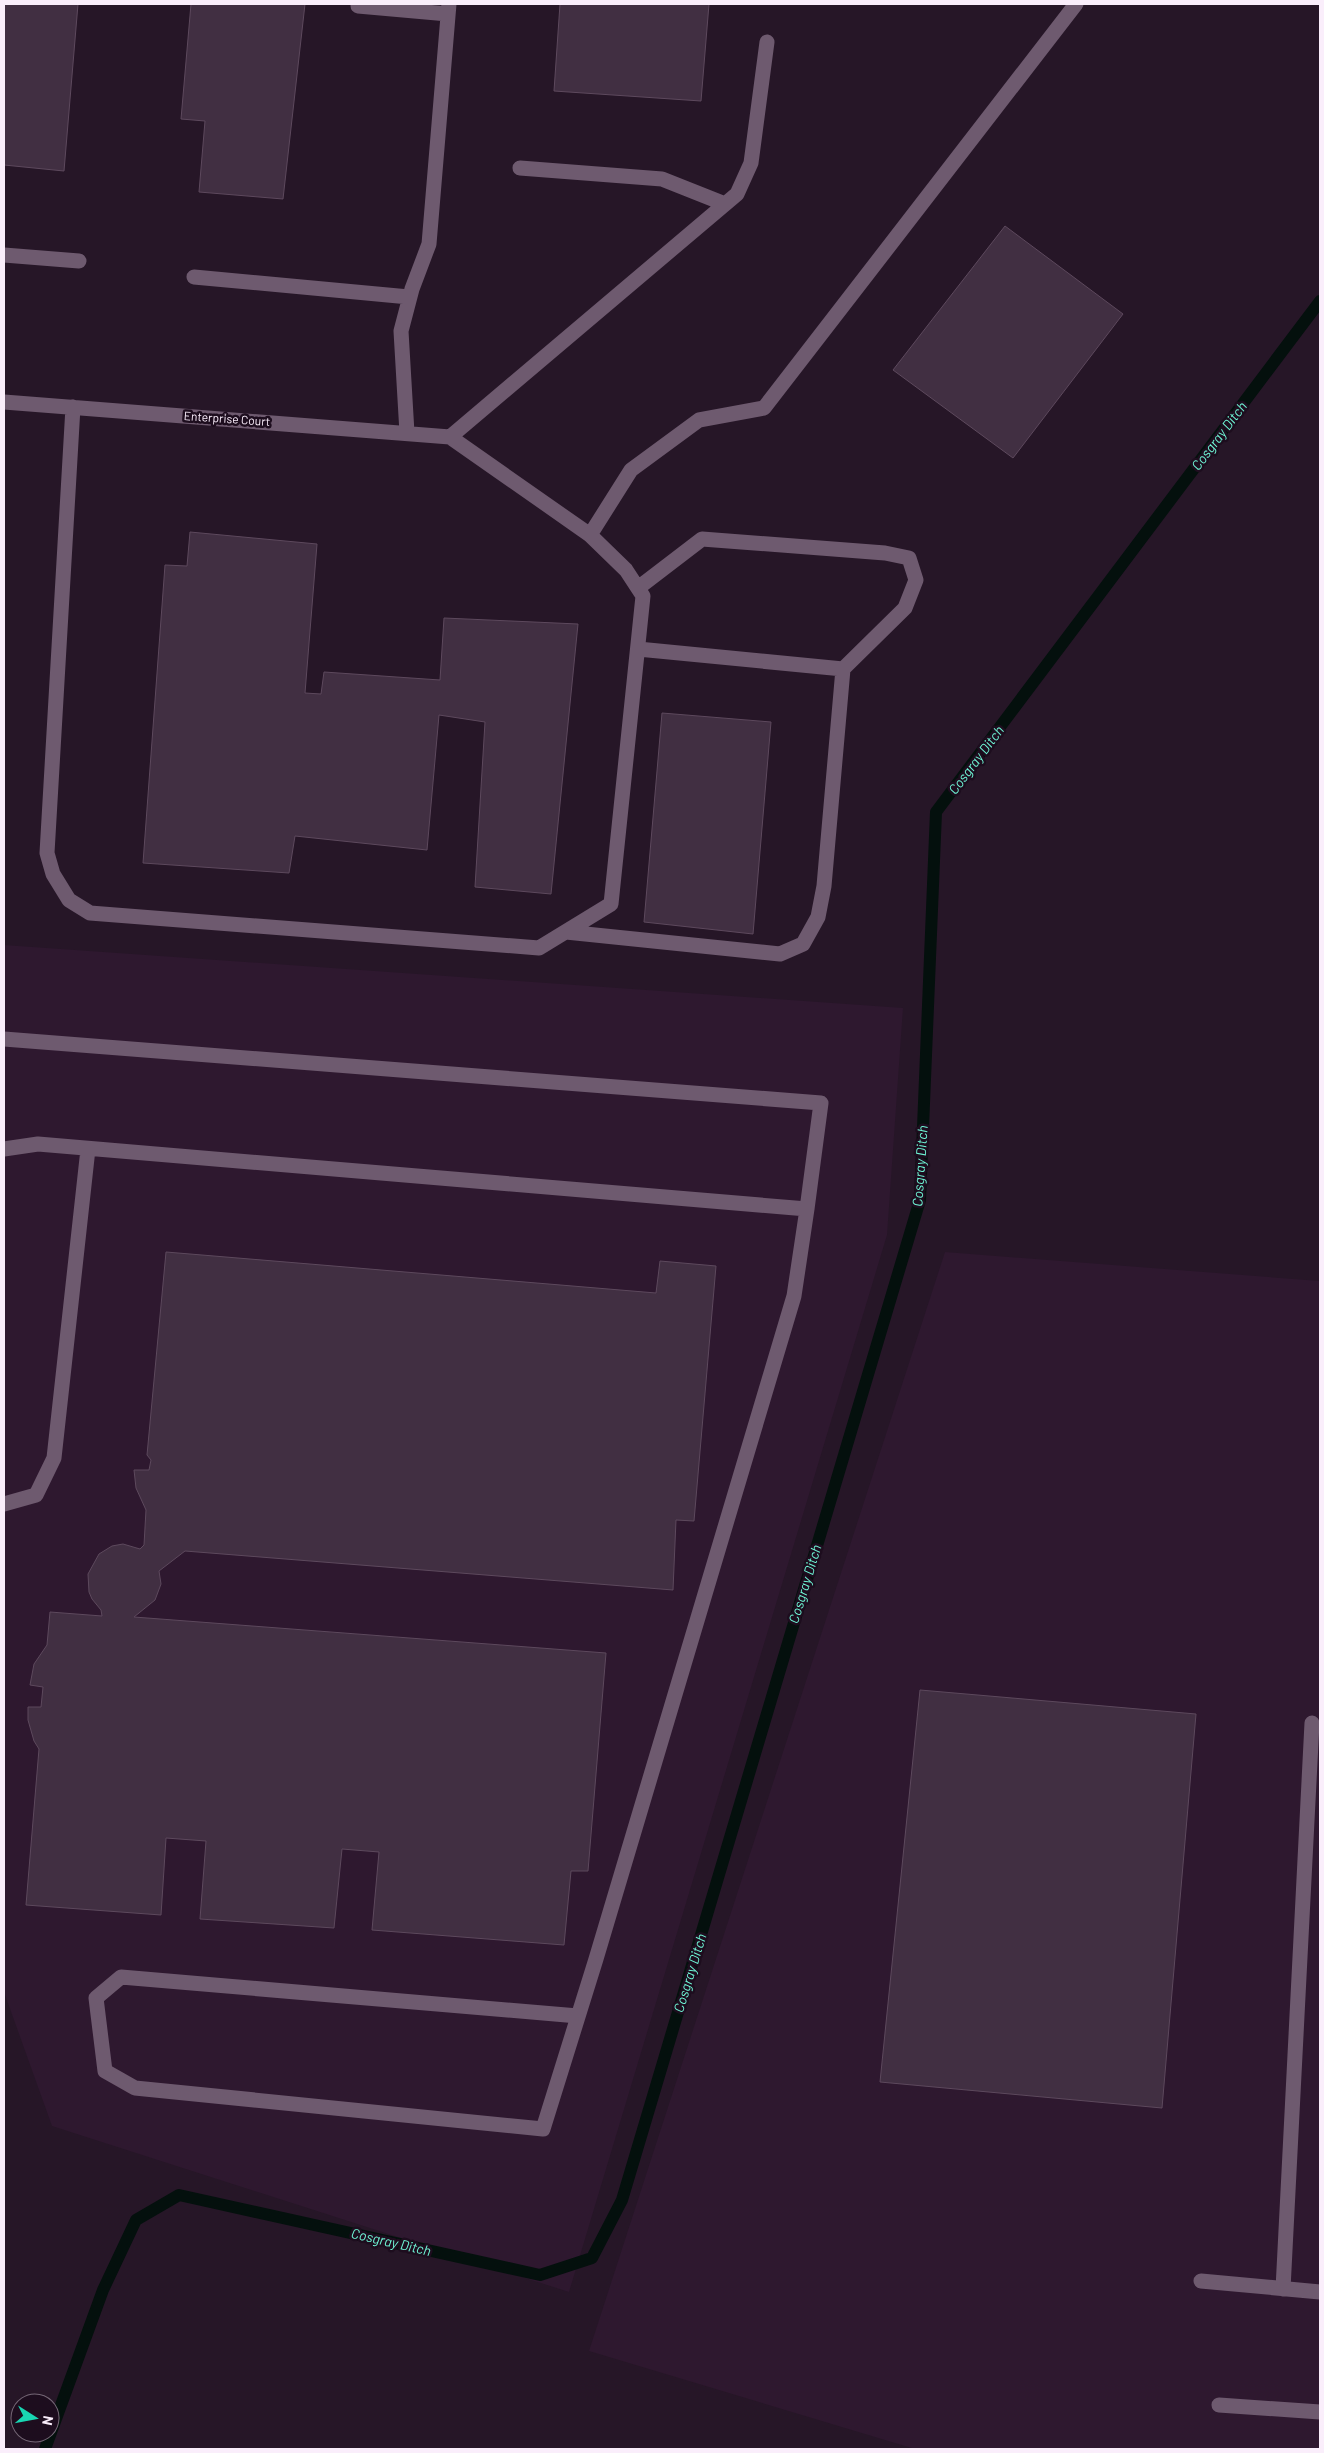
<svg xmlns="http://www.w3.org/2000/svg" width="1324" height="2453" viewBox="0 0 1324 2453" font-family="Barlow,sans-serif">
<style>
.built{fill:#2e182f}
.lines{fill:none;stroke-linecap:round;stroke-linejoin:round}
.stream{stroke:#04100d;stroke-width:12}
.building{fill:#412f42;stroke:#5d495d}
.minor{stroke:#6e5a6f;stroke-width:15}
.labels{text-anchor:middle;stroke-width:5;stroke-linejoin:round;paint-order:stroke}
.street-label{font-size:12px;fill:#faeefb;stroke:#1d0d1e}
.water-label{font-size:14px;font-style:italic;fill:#6ff7d6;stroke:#1d0d1e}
</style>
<rect width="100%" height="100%" fill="#261627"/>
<!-- built -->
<path class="built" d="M4 945 903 1008 887 1235 569 2292 52 2126 4 1992Z
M945 1252 1320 1281V2449H915L589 2351Z"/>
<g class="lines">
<!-- stream -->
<path class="stream" d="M45 2449 103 2290 136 2220 179 2195 540 2275 592 2258 622 2200 920 1200 936 812 1320 301"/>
</g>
<!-- building -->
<path class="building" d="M4 4H78L64 171 4 165Z
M191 4H305L283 199 199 192 205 121 181 119Z
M560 4H709L701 101 554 91Z
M1005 226 1123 314 1013 458 893 370Z
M190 532 317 544 305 693 321 694 324 672 440 680 444 618 578 624 551 894 475 887 485 722 439 715 427 850 295 836 289 873 143 863 165 565 187 566Z
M662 713 771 722 753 934 644 922Z
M166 1252 656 1293 660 1261 716 1266 694 1521 676 1520 673 1590 185 1551 159 1571 161 1584 155 1600 134 1617 606 1653 588 1871H571L564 1945 372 1930 379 1852 342 1849 334 1928 200 1919 206 1841 166 1838 161 1915 26 1905 39 1749 34 1741 28 1720V1707H41L43 1687 30 1685 34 1664 47 1645 50 1612 102 1616 101 1610 92 1599 89 1592 88 1574 99 1554 112 1546 123 1544 140 1549 144 1545 146 1510 136 1488 134 1470H149L151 1460 147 1455Z
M920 1690 1196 1714 1162 2108 880 2082Z"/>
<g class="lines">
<!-- minor -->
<path class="minor" d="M358 6 448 14
M520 168 662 179 725 204
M4 255 79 261
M194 277 409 297
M4 402 450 437
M73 407 47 853 53 874 69 900 90 913 539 948 611 904 643 596 626 570 590 535 450 437
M407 433 401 331 412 289 429 244 449 4
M450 437 737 194 751 163 767 42
M590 535 631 470 699 420 764 408 1076 4
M638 649 843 669
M566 932 780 954 803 944 818 917 824 886 843 669 905 608 916 580 909 558 885 553 702 539 638 588
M4 1039 821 1103 807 1209 38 1144 4 1149
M4 1504 36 1495 54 1458 88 1149
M578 2016 121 1977 96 1998 105 2071 135 2088 543 2129 596 1959 794 1296 807 1209
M1201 2281 1320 2292
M1283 2289 1312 1723
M1219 2405 1320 2412"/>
</g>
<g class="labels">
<!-- street labels -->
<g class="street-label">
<text transform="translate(227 419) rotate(4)" y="4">Enterprise Court</text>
</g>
<!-- water labels -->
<g class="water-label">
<text transform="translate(1219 436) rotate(-53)" y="5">Cosgray Ditch</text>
<text transform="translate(976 760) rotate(-53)" y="5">Cosgray Ditch</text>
<text transform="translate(920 1166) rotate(-86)" y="5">Cosgray Ditch</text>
<text transform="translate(805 1584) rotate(-73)" y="5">Cosgray Ditch</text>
<text transform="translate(690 1973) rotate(-73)" y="5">Cosgray Ditch</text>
<text transform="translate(391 2242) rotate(13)" y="5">Cosgray Ditch</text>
</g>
</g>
<!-- border -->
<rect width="1324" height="2453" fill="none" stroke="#faeefb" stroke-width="10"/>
<!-- north arrow -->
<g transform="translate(35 2418) rotate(101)"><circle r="24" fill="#1d0d1e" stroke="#756776"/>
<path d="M0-4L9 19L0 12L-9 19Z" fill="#19d5b2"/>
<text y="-8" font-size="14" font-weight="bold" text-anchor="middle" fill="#faeefb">N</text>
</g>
</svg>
